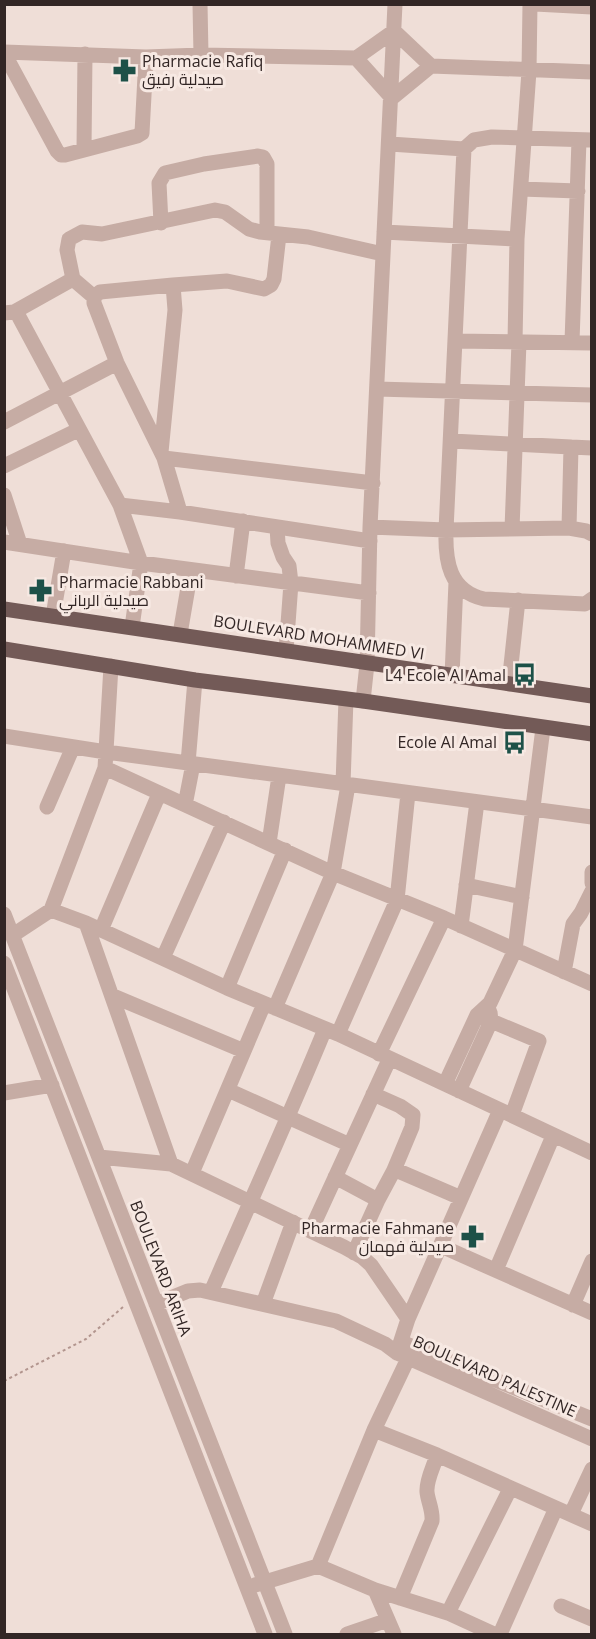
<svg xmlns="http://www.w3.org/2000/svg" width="596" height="1639" viewBox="0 0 596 1639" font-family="'Open Sans',Cairo,sans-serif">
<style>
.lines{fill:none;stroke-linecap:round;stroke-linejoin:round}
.path{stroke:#b2958e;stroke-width:2;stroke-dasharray:3 3;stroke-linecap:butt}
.minor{stroke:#c6aca4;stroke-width:15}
.major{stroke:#735a57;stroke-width:15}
.labels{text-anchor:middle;stroke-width:6;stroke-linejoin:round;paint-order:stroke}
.poi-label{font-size:16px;fill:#322625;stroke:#f7e9e3;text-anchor:end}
.street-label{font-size:16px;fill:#322625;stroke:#f7e9e3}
</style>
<rect width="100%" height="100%" fill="#efded7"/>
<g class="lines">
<!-- path -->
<path class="path" d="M4 1381 86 1339 123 1307"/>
<!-- minor -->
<path class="minor" d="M200 4 201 55
M535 4 592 7
M4 52 146 57
M4 53 57 151 61 155H65L137 136 142 133 146 57 201 55 356 58 394 31 431 66 592 72
M356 58 392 98 431 66
M390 144 464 149
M84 149 85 54
M521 189 578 191
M161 223 159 183 165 173 204 164 258 156 263 157 267 164V233
M384 232 517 239
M173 285 227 281 264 289 271 285 274 279 279 235
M94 297 73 279 67 250 69 239 82 232 102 234 215 210 225 212 249 229 260 232 308 237 383 254
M14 312 73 279
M4 313 14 312 18 315 120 505 141 563 132 627
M455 341 592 343
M515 342 517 239 529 71 530 4
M572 342 579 140
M377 389 592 395
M4 422 117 363
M452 441 571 447 569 528 446 530C445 561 449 591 484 599L585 604 592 599
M571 447 592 448
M161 452 175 310 173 285 100 292 94 297V303L117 363 164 458 180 512
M164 458 373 483
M4 466 78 430
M4 495 20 544
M120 505 180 512 370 541
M277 527 278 543 283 557 289 566 291 583 286 651
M370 527 446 530 464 149 474 140 492 137 592 140
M569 528 586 531 592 534
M512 529 519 342
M4 542 141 563 369 593
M236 576 243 521
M53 616 64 551
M180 634 191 570
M452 676 456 582
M509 684 518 600
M363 701 367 664 370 527 395 4
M4 736 106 752 592 817
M188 763 195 680
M105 768 333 873 444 918 592 984
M343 784 346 699
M185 805 193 764
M47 807 73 747
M269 843 279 776
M592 872V883
M466 885 522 897
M51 910 105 768 111 666
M4 914 285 1634
M86 923 171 1164
M461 926 477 802
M101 930 159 794
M13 935 51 910 86 923 227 988 338 1034 592 1153
M163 958 224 822
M4 963 265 1634
M564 972 573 924 581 913 592 891
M227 988 285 850
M113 996 244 1051
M275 1008 333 873 348 785
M477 1015 539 1041 512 1115
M338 1034 397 900 408 793
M379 1054 444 918
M445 1084 477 1015 490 1003 515 950 543 728
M228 1090 350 1145
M459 1091 491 1021 490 1012
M4 1093 52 1085
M373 1094 400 1106 413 1115 412 1127 394 1170
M99 1157 171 1164 344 1247 362 1257 371 1265 408 1319
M192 1173 264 1004
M335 1177 378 1200 394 1170H396L461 1198
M311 1230 389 1060
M441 1246 592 1313
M354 1253 378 1200
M496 1270 553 1136
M211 1292C249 1204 289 1117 325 1029
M156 1304 188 1291 200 1290 336 1321 385 1344 397 1353 592 1439
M263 1304 293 1222
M573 1305 592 1261
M406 1344 592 1419
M397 1353 408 1319 500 1110
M374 1430 437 1455 592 1524
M571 1514 592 1469
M318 1566 375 1590 448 1613 494 1634
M255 1585 318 1566 374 1430 414 1346
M375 1590 394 1634
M400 1598 432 1521C433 1510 428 1502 427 1492 426 1480 434 1466 437 1455
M561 1606 592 1619
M448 1613 510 1489
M347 1634 388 1620
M500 1634 556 1508"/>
<!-- major -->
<path class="major" d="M4 609 592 696
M4 649 195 680 363 701 592 734"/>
</g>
<!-- icons -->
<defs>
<symbol id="pharmacy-bare" viewBox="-9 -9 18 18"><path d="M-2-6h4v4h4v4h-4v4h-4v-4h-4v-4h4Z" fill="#1d5148" stroke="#f7e9e3" stroke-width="2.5" paint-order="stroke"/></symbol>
<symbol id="bus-bare" viewBox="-9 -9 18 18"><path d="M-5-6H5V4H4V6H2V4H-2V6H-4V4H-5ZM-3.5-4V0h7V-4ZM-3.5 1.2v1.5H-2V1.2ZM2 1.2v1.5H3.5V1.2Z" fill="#1d5148" stroke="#f7e9e3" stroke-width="2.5" paint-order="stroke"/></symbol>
</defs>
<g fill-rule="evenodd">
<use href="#pharmacy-bare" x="108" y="54" width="33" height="33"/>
<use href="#pharmacy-bare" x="24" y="574" width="33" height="33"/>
<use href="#bus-bare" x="508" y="658" width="33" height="33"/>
<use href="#bus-bare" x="498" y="726" width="33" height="33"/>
<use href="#pharmacy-bare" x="456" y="1220" width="33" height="33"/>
</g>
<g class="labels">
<!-- poi labels -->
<g class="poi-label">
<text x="142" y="67" text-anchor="start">Pharmacie Rafiq<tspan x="142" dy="18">صيدلية رفيق</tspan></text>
<text x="59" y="588" text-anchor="start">Pharmacie Rabbani<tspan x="59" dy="18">صيدلية الرباني</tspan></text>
<text x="506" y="681">L4 Ecole Al Amal</text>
<text x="497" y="748">Ecole Al Amal</text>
<text x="454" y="1234">Pharmacie Fahmane<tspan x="454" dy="18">صيدلية فهمان</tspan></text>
</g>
<!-- street labels -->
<g class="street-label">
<text transform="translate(319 637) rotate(9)" y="6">BOULEVARD MOHAMMED VI</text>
<text transform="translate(161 1268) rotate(69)" y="6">BOULEVARD ARIHA</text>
<text transform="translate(495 1376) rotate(24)" y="6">BOULEVARD PALESTINE</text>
</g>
</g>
<!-- border -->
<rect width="596" height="1639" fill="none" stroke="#322625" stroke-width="12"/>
</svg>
